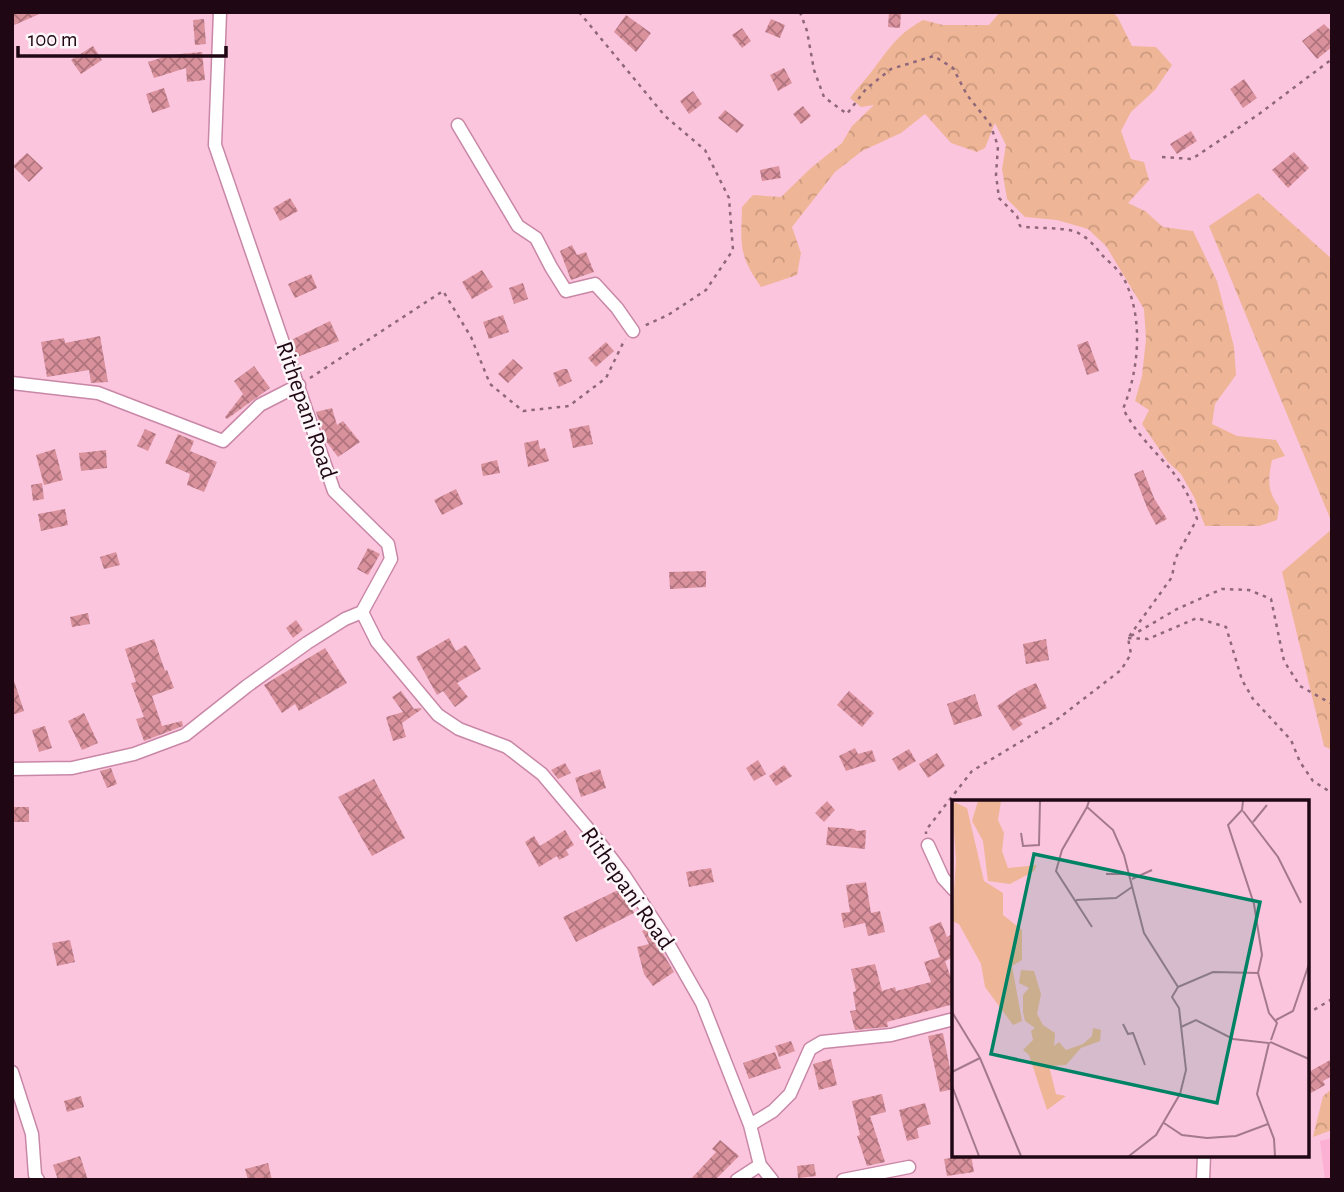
<svg xmlns="http://www.w3.org/2000/svg" width="1344" height="1192" viewBox="0 0 1344 1192" font-family="'Alegreya Sans',sans-serif">
<style>
.built{fill:#fcb0d4}
.forest{fill:url(#forest-crowns)}
.building{fill:url(#building-cross-hatch)}
.lines{fill:none;stroke-linecap:round;stroke-linejoin:round}
.street-casing{stroke:#c887a6;stroke-width:15}
.path{stroke:#8f677a;stroke-width:2.5;stroke-dasharray:3.5 5;stroke-linecap:butt}
.street{stroke:#fff;stroke-width:12}
.labels{text-anchor:middle;stroke-width:5;stroke-linejoin:round;paint-order:stroke}
.street-label{font-size:24px;fill:#1f0814;stroke:#fdf6f9}
.inset-road{fill:none;stroke:#a4798d;stroke-width:2}
.view{fill:#008365;fill-opacity:0.15;stroke:#008365;stroke-width:3.5}
.inset-edge{fill:none;stroke:#1f0814;stroke-width:3.5}
</style>
<defs>
<pattern id="forest-crowns" width="20" height="18" patternUnits="userSpaceOnUse" patternTransform="scale(1.75)"><rect width="20" height="18" fill="#eeb596"/><path d="M2 6a3 3 0 1 1 6 0M12 15a3 3 0 1 1 6 0" fill="none" stroke="#cc9a80"/></pattern>
<pattern id="building-cross-hatch" width="8" height="8" patternUnits="userSpaceOnUse" patternTransform="scale(1.75)"><rect width="8" height="8" fill="#d9919c"/><path d="M0 0l8 8M0 8l8-8" fill="none" stroke="#af747e"/></pattern>
</defs>
<rect width="100%" height="100%" fill="#fcc5de"/>
<!-- built -->
<path class="built" d="M1332 1138V1180H1325L1320 1141Z"/>
<!-- forest -->
<path class="forest" d="M1000 12H1113L1118 18 1132 46 1156 47 1172 65 1155 90 1131 112 1121 131 1131 159 1144 162 1149 180 1128 203 1145 211 1163 227 1193 231 1217 281 1234 347 1236 375 1215 404 1212 424 1237 436 1276 440 1285 456 1272 460C1268 479 1267 491 1279 507L1277 520 1259 526H1205L1194 497 1181 474 1168 462 1142 424 1149 410 1135 401 1142 376 1146 339 1144 309 1106 246 1088 229 1057 220 1025 217 1007 199 1002 169 1006 145 995 123 985 148 977 152 951 143 925 114 901 133 862 151 835 172 792 227 801 253 797 275 761 287C738 254 741 245 742 207L753 195 781 197 811 168 842 143 852 126 874 105 861 107 850 98C858 87 867 78 875 67 892 45 897 35 923 20L943 25H989Z
M1258 193 1332 259V523L1209 226Z
M1332 529V750L1324 746 1282 572Z
M1332 1089V1130L1313 1137 1323 1096Z"/>
<!-- building -->
<path class="building" d="M12 12H44L12 26Z
M889 12H901L900 28 888 27Z
M626 15 651 33 636 52 614 32Z
M204 19 206 44 195 45 193 20Z
M771 19 785 25 780 38 765 32Z
M1324 24 1332 32V47L1317 59 1302 41Z
M742 28 751 41 742 48 732 35Z
M93 46 102 60 81 74 71 60Z
M202 52 205 80 187 82 186 68 154 78 148 62 170 55Z
M784 68 792 83 778 91 770 75Z
M1244 79 1257 98 1243 108 1230 89Z
M164 88 170 107 152 113 146 94Z
M693 91 702 104 689 114 680 101Z
M803 106 811 116 801 124 793 114Z
M725 110 744 125 737 133 718 118Z
M1191 131 1197 141 1177 154 1170 144Z
M1294 152 1309 168 1288 188 1272 170Z
M27 153 43 168 29 182 13 166Z
M779 166 781 178 762 181 760 170Z
M290 198 298 211 280 221 273 208Z
M572 245 577 255 586 252 594 272 571 280 560 251Z
M482 270 493 287 472 299 462 282Z
M311 274 317 288 295 298 288 284Z
M523 283 528 299 514 304 509 288Z
M503 315 509 332 489 339 483 322Z
M330 321 339 341 297 357 291 340Z
M100 336 108 382 91 383 89 370 47 377 41 342 64 338 65 343Z
M1088 341 1099 371 1087 375 1077 345Z
M606 342 614 351 596 367 588 358Z
M513 359 523 368 508 383 498 374Z
M254 366 270 388 227 419 225 417 243 394 234 381Z
M563 369H567L572 381 559 387 553 373Z
M332 408 337 425 343 421 360 442 338 457 326 441 316 412Z
M589 425 593 444 573 448 569 429Z
M145 429 156 434 148 451 137 446Z
M178 434 194 441 190 451 217 462 204 492 187 485 190 474 165 463Z
M538 440 540 449 545 448 549 461 528 467 524 443Z
M55 449 63 480 44 485 36 455Z
M106 450 107 468 81 471 79 453Z
M497 460 500 473 483 476 481 464Z
M1143 470 1154 498 1167 519 1156 525 1148 510 1134 474Z
M42 483 44 499 33 501 31 485Z
M456 489 463 504 442 515 434 500Z
M65 509 68 525 41 531 38 514Z
M368 548 380 554 368 575 357 569Z
M116 552 120 565 104 569 100 557Z
M706 571V587L670 589 669 572Z
M88 613 90 624 72 627 70 617Z
M296 620 303 630 293 638 286 628Z
M449 638 456 651 466 645 481 669 457 683 468 697 455 707 443 691 437 695 416 657Z
M154 639 165 671 167 670 174 688 152 696 162 726 182 721 183 726 144 741 136 719 144 717 131 683 136 682 125 649Z
M1046 639 1049 660 1026 664 1023 644Z
M325 648 347 683 299 711 295 704 282 713 264 685Z
M12 681H14L24 711 12 715Z
M1036 683 1047 708 1019 720 1023 724 1013 731 997 706 1020 690Z
M401 691 414 709 420 708 422 709 402 723 406 737 393 741 386 717 403 712 392 697Z
M849 691 874 713 862 727 837 705Z
M975 694 982 716 954 725 947 704Z
M84 713 98 743 82 750 68 721Z
M45 726 52 748 39 752 32 730Z
M855 748 858 754 872 750 876 761 846 771 839 756Z
M909 749 916 761 899 771 892 759Z
M937 753 945 766 928 778 919 764Z
M758 760 766 774 754 781 746 768Z
M565 763 571 773 558 779 551 770Z
M784 765 792 776 776 786 769 776Z
M111 768 117 784 107 788 100 771Z
M600 769 606 788 581 797 575 778Z
M374 779 405 838 372 856 338 797Z
M827 801 835 810 824 822 815 813Z
M12 807H29V822H12Z
M828 827 854 829 857 831 866 830 865 849 826 845Z
M565 830 574 845 566 850 569 855 559 860 557 856 539 867 525 842 534 836 540 846Z
M711 868 714 882 689 887 686 872Z
M866 882 871 913 880 911 885 932 868 936 865 923 844 928 841 913 850 912 846 885Z
M622 888 634 913 576 942 563 917Z
M941 922 947 937 954 933V957L945 961 954 986V1004L887 1022 888 1027 855 1030 850 1011 856 1010 853 992 856 991 851 969 875 964 882 991 895 987 896 991 931 982 924 962 940 957 929 927Z
M648 928 674 972 653 986 644 974 637 947 649 944 642 931Z
M70 940 75 962 57 966 52 943Z
M943 1033 954 1089 940 1092 928 1036Z
M791 1041 795 1051 779 1057 775 1046Z
M775 1052 781 1068 749 1079 743 1063Z
M831 1059 837 1085 819 1090 813 1064Z
M1332 1059V1076L1323 1081 1325 1085 1311 1093 1307 1086V1073Z
M882 1094 886 1112 870 1116 885 1162 867 1166 857 1136 860 1135 852 1101Z
M81 1096 84 1107 67 1112 64 1101Z
M925 1103 931 1124 917 1128 919 1138 907 1141 899 1110Z
M720 1140 739 1156 715 1180H690L716 1152 712 1149Z
M971 1155 974 1172 947 1176 944 1159Z
M80 1156 88 1180H58L53 1165Z
M268 1163 272 1180H248L245 1169Z
M814 1164 816 1176 798 1178 797 1166Z"/>
<g class="lines">
<defs>
<path id="street" d="M220 12 215 145 334 491 388 544 391 559 362 612 377 642 438 715 459 729 507 747 542 774 596 838 624 875 662 933 702 1003 750 1125 760 1165 772 1180
M458 125 518 226 536 238 551 267 566 291 595 284 617 308 633 331
M12 383 98 393 223 441 260 405 299 385
M12 769 72 768 134 754 185 735 247 686 307 643 345 619 362 612
M928 845 943 878 954 890
M12 1072 32 1134 35 1175 38 1180
M750 1125 773 1111 790 1094 810 1049 822 1042 891 1035 954 1019
M737 1180 760 1165
M843 1180 909 1167
M1203 1180 1204 1155"/>
</defs>
<!-- street casing -->
<use href="#street" class="street-casing"/>
<!-- path -->
<path class="path" d="M579 12 665 116 705 150 729 198 733 250 706 290 668 315 644 326
M800 12 807 31 814 70 824 97 847 114 866 89 891 69 934 56 953 68 967 95 990 124 998 146 996 175 999 198 1017 216 1020 226C1037 229 1057 227 1073 231 1086 235 1094 245 1102 255 1109 262 1119 270 1124 279 1144 318 1139 370 1123 409 1129 419 1135 429 1142 437 1167 467 1186 480 1197 519L1175 559 1172 577 1128 638 1131 654 1121 670 1055 721 972 771 926 830V834
M1162 157 1192 159 1259 114 1332 59
M310 378 443 291 471 337 490 384 523 411 569 406 606 378 625 339
M1131 636 1177 609 1222 589 1249 590 1271 599 1284 661 1300 686 1332 704
M1128 638 1148 639 1197 618 1226 627 1242 680 1253 699 1291 740 1300 762 1313 781 1332 793
M1307 1014 1332 999"/>
<!-- street -->
<use href="#street" class="street"/>
</g>
<g class="labels">
<!-- street labels -->
<g class="street-label">
<text transform="translate(307 410) rotate(71)" y="8">Rithepani Road</text>
<text transform="translate(628 888) rotate(55)" y="8">Rithepani Road</text>
</g>
</g>
<!-- overview -->
<g transform="translate(952 800)">
<rect width="357" height="357" fill="#fcc5de"/>
<path d="M0 1 15 8 32 81 51 93V115L70 130V160L60 166 70 221 61 225 33 187 29 164 7 124 0 121 4 61ZM26 1H49L46 20 52 33 50 51 56 68 85 65 82 71 58 84 36 81 31 41 20 21ZM69 170 82 171 89 194 85 214 91 225 103 233 102 246 107 242 114 250 131 244 140 236 141 228 149 230 148 241 129 248 114 265 97 266 104 294 114 296 95 310 77 255 71 250 81 240 79 231 83 228 73 221 71 212V195L77 188 67 183Z" fill="#eeb596"/>
<path class="inset-road" d="M137 1 135 7 161 30 172 55 192 133 226 187 220 197 227 208 234 270 228 294 204 335 177 356M291 1 290 10 276 25 302 104 310 155 306 173M135 7 110 50 104 71 140 127M291 11 326 57 349 103M301 22 315 5M69 33 71 46 87 45 88 1M154 74H176M180 79 200 70M124 100 164 98 180 87M226 187 261 172 306 173 317 213 325 223 319 240M0 212 28 258 69 356M324 220 341 211 357 164M171 224 176 234 181 233 193 265M229 227 244 220 281 239 317 243 305 294 322 339 323 356M318 242 357 259M0 272 28 258M0 286 27 356M212 323 230 335 255 338 284 336 316 324"/>
<path class="view" d="M82 54 308 102 265 303 39 254Z"/>
<rect width="357" height="357" class="inset-edge"/>
</g>
<!-- border -->
<rect width="1344" height="1192" fill="none" stroke="#1f0814" stroke-width="28"/>
<!-- scale -->
<path d="M18 46v10h208v-10" fill="none" stroke="#1f0814" stroke-width="3.5"/>
<text x="28" y="46" font-size="21" fill="#1f0814" stroke="#fdf6f9" stroke-width="5" paint-order="stroke">100 m</text>
</svg>
